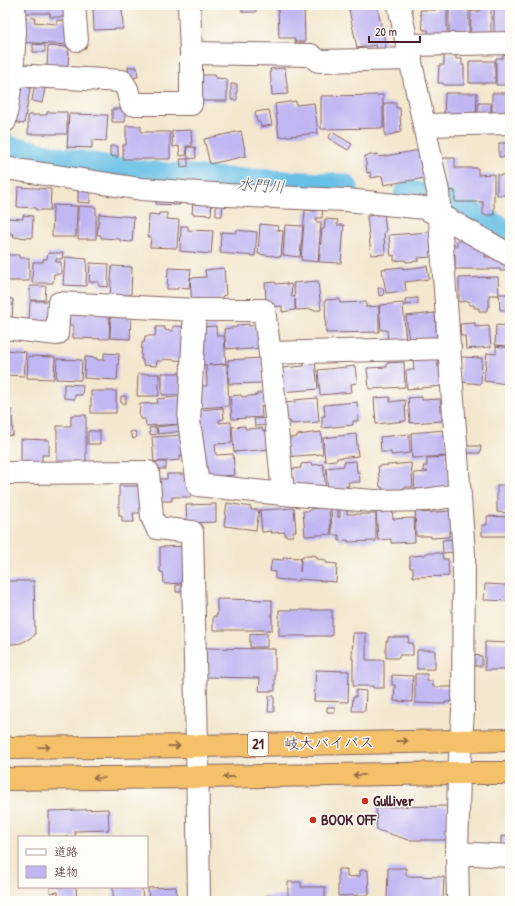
<svg xmlns="http://www.w3.org/2000/svg" width="515" height="906" viewBox="0 0 515 906" font-family="'Patrick Hand','Klee One',sans-serif">
<style>
.lines{fill:none;stroke-linecap:round;stroke-linejoin:round}
.stream{stroke:#69c0e6;stroke-width:5}
.river{stroke:#69c0e6;stroke-width:31}
.building{fill:#c0b6f2}
.minor-casing{stroke:#856564;stroke-width:24}
.highway-casing{stroke:#856564;stroke-width:24}
.minor{stroke:#fff;stroke-width:22}
.highway{stroke:#f4c16a;stroke-width:22}
.oneway{stroke:#966847}
.poi-dot{fill:#c8321e;stroke:#fdfcf7;stroke-width:1.5}
.labels{text-anchor:middle;stroke-width:3;stroke-linejoin:round;paint-order:stroke}
.shield{fill:#fdfcf7;stroke:#806168;stroke-width:1}
.shield-label{font-size:14px;font-weight:bold;fill:#4a1f2b}
.street-label{font-size:15px;fill:#4a1f2b;stroke:#fdfcf7}
.poi-label{font-size:15px;font-weight:bold;fill:#4a1f2b;stroke:#fdfcf7;text-anchor:start}
.water-label{font-size:16px;font-style:italic;fill:#55576c;stroke:#fdfcf7}
</style>
<rect width="100%" height="100%" fill="#fdfcf7"/>
<filter id="ink" filterUnits="userSpaceOnUse"><feTurbulence type="fractalNoise" baseFrequency=".025" numOctaves="2"/><feDisplacementMap in="SourceGraphic" scale="8" xChannelSelector="R" yChannelSelector="G"/><feConvolveMatrix kernelMatrix="1 2 1 2 8 2 1 2 1" color-interpolation-filters="sRGB"/></filter>
<filter id="wash" filterUnits="userSpaceOnUse"><feTurbulence type="fractalNoise" baseFrequency=".012" numOctaves="4" result="noise"/><feDisplacementMap in="SourceGraphic" scale="16" xChannelSelector="R" yChannelSelector="G"/><feGaussianBlur stdDeviation="0.9" result="paint"/><feColorMatrix in="noise" values="0 0 0 0 0 0 0 0 0 0 0 0 0 0 0 0 0 1.4 0 .05"/><feComposite in="paint" operator="in"/></filter>
<g filter="url(#wash)">
<rect width="100%" height="100%" fill="#f3e7ce"/>
<g class="lines">
<!-- stream -->
<path class="stream" d="M5 133C13 137 19 146 25 154"/>
<!-- river -->
<path class="river" d="M5 152 25 154 59 162 133 175 213 182 343 189
M409 196C444 200 479 221 510 237"/>
</g>
<g id="blocks">
<!-- building -->
<path class="building" d="M26 5H69V17H50V13H26Z
M242 5H256V12H242Z
M278 5H304L305 42H295L294 38H279Z
M348 5H377L386 48 377 50 376 45 357 48Z
M470 5H476V10H470Z
M493 5H501L500 8H510V39L494 38V9H493Z
M122 6 123 29 94 30 93 7Z
M449 6H463V10H469V35H449Z
M436 7H447V37H429L428 30H423L420 10H436Z
M480 8H491V37L470 40 471 11H480Z
M21 17 35 18 34 22 57 24V20L69 21V45L19 42Z
M33 44 45 45V52H33Z
M48 46 69 47 68 67 47 66Z
M444 53 456 54V59H462V65H464V85H444L443 83H438L439 65H444Z
M503 53H510V85H496V58H503Z
M469 61H495V83H469Z
M128 67H137L138 77 129 78Z
M285 68 288 94 272 95 270 69Z
M198 75H215L216 78 227 79V101H199Z
M20 82 31 84 24 124 12 122Z
M35 82 46 84 42 103 32 101Z
M231 84H237V100H231Z
M445 93H477L476 119 444 118Z
M492 93H509V114H492Z
M383 95V128L321 129V96Z
M296 101V105L314 103 318 133 279 137 275 104Z
M384 103H396V108H400L401 132 385 136Z
M478 103H491V116H478Z
M112 109H125V122H112Z
M269 110 272 125 261 127 260 122H257L255 112Z
M47 112H67V134H28V115H47Z
M69 114 108 115 106 141 92 140V148L67 147Z
M126 126H141V132H170V159H123V145H126Z
M191 130 192 146H186L187 155 180 156 179 146 173 147 172 131Z
M241 131 246 156 210 164 204 139Z
M332 132 352 144 348 150 328 138Z
M506 141H510V157H499V143H506Z
M110 146H118V157L110 156Z
M187 147H195L196 158 188 159Z
M420 150 425 178 384 185 382 176 371 178 370 172 367 173 365 156 378 154 379 157Z
M443 158H455V168H478V175L494 174V215H483V202H455V191L445 190V171H443Z
M180 159H188V166L181 167Z
M497 175H510V195H497Z
M18 187 51 189 50 210H36V208L17 207Z
M78 190 90 191V203L78 202Z
M157 198 180 199V205L156 204Z
M193 200 212 201 211 215 192 214Z
M216 201H223L222 216H216Z
M53 205 77 206 76 237H52Z
M316 205 323 206 322 218H316V222H321L318 262 301 260 305 210 316 211Z
M78 206 96 207V239H78Z
M159 213H167V219L179 220 177 248 150 247 151 237H148L149 214 159 215Z
M99 214 134 217 132 242 120 241V239L101 238V235H97Z
M384 214 386 232H384L385 254 371 255 367 216Z
M23 215 33 216 32 238 13 237 14 234 6 233 7 218 23 219Z
M325 219 338 220 337 225H344L341 263 319 262 322 229H324Z
M260 224 278 226 277 230 283 231 281 257 258 254Z
M285 225 303 226 300 257 283 255Z
M181 226H188V230L213 231 211 254 180 251Z
M236 230 257 232 255 256 220 253 221 232 236 233Z
M430 232 432 257 418 258 419 261 406 262 405 260 394 261V255L391 256 389 235Z
M457 241H476L485 248V257H500L510 260V271H500V269H455V254H452V245L457 246Z
M48 253H63L62 259H56V262H61V274H54L53 283H32L33 262H43V259H47Z
M5 255H19V258H29V281H5Z
M65 257 87 259 86 286 63 285Z
M90 263 109 264 108 287 99 286V282H89Z
M112 266 132 267 131 295H123V299H110Z
M427 266 429 279 405 282 406 291 386 293 382 269 403 267V269Z
M168 268 191 269 189 288 178 287V289H167Z
M224 268 226 295 222 296V300L192 303 190 278 206 277 205 270Z
M498 277 499 295H489V307H487V311H479V308H474V305H469V301L459 302V278Z
M318 281 321 310H312V309L296 310 295 299V310L282 312V306L270 307 266 302 265 283 275 282 276 284 287 283V285L291 284 292 297H295L293 283Z
M30 286H46L45 300H30Z
M378 288H383L384 295 379 296Z
M499 294H510V310H500Z
M418 298V304L405 305V299Z
M5 299H13L12 322H5Z
M340 299V303L366 302V307L379 306V332L326 333 325 300Z
M30 301H51L53 322 29 326Z
M403 303 406 343 388 344 387 330H381L379 307H380V305Z
M69 312 110 313 109 339 73 338V325H69Z
M435 313 437 340 409 342 406 316Z
M111 316H131L130 339 110 338Z
M475 323V327L489 326 491 347 466 349 465 336H461L460 324Z
M249 324V326L260 325 262 348 237 350V348L226 349 224 329 237 327V325Z
M496 325 510 326V346L495 345Z
M173 326 188 327 186 361 163 359V361H157L156 366 143 365V360H141L142 342 144 343 145 336H155L156 327H165V330L173 331Z
M216 326 217 336H224L226 364 208 365 227 364 229 406 198 408 200 386H207L206 365H202L200 327Z
M496 346 510 348V386H507V384L484 381 487 353 496 354Z
M5 350 26 352 24 376 5 375Z
M104 353 119 354 117 380 84 378 85 357 97 358V360H104Z
M28 356 55 357 54 379 27 378Z
M461 357 482 358 481 384 460 382Z
M262 358 263 383 229 384 228 360Z
M438 358V367H443L444 386 407 389 406 370H414L413 360Z
M57 359 82 360 81 380 56 379Z
M315 361 318 389 281 392 282 368 304 366 303 362Z
M404 362 405 387 369 389 367 368 387 367V363Z
M355 366 357 383 351 384 352 392 320 395 318 370Z
M162 373H180V395H162Z
M138 374H159V396H137Z
M64 384 83 385 82 395H75V399L64 398Z
M91 391H116V413H91Z
M257 393H267L268 406H261L262 417 232 419 230 396 241 395 242 397 257 395Z
M121 396H126V403H121Z
M183 396V424L146 426 145 419H141V417H139L140 404 158 403 157 399Z
M390 397V402L405 400 406 421 376 424 374 398Z
M422 397V400L440 399 442 421 410 423 408 398Z
M317 398 319 422 291 424 290 421H287L285 403 295 402 294 400Z
M357 402 358 421H353V425L322 428V416H325L324 405Z
M223 408 224 419 219 420V423L231 422 232 443 215 444 216 455 233 454 235 475 203 478 197 410Z
M5 410H12L13 435 5 436Z
M71 415H86V465H57V426H71Z
M270 418V425L255 426 254 419Z
M183 424V431L158 434 157 427Z
M245 426V429L262 428 263 431H267L271 449 234 452 232 427Z
M156 427 157 434 150 435 149 428Z
M445 430 447 456 412 458 411 433Z
M88 431H100V444H88Z
M135 431 137 437 133 439 130 432Z
M321 432 323 454 284 457 283 439 297 437V435Z
M356 434 358 456 337 458V460L325 461 323 438Z
M409 434 410 453 391 455V452H381L380 437Z
M185 435 186 455H180V460L154 462 152 437Z
M21 439 49 440V455H42V467H21Z
M465 446H481L480 453H465Z
M446 457V464H448L449 485H447V488L415 492 414 473 428 472 427 471H424L423 466H427V458Z
M356 461 357 472H359L360 482H348L349 486H346L347 491 328 492 326 468 344 466V462Z
M154 462H166V469H155Z
M312 463V465L323 464 326 489 294 490 292 469 301 468V464Z
M411 463 413 487H404V489L383 491 382 487H380L378 466Z
M167 474H191V497H172V501H161L160 479H167Z
M497 485H510V513L497 512Z
M119 486H143V513H133L134 522H122V516H119Z
M227 503 251 507V510H259L256 530 224 526Z
M216 504V522L187 523 186 505Z
M340 506H347V514H376V541L348 542V540L339 541V535H332L331 508H338V517H340Z
M415 506H422V513L451 511 455 531 449 532V537L431 538V536H416Z
M329 507 331 534 305 536 303 511H310V509Z
M294 508 296 531H293V536H285V532L271 533V531L262 532 260 510Z
M392 509 393 519 414 518 415 542 391 543V539L378 540 376 510Z
M487 516 510 517V536H482V525H487Z
M454 539 455 552 443 553 442 540Z
M187 546 183 583 164 584 163 572H160V547Z
M425 553H442L443 559H448L449 576 413 577V568H410V556L425 555Z
M311 555 317 556V559L326 560V563L337 564 336 582 299 579V581L275 579V572L270 571 272 559 283 560 284 557 301 558 300 572 301 558H303V556H311Z
M5 581H34L35 635 27 640 21 643 14 644H5Z
M485 584 504 585H510V601L484 600Z
M176 585H189V592H176Z
M217 599 272 600V630H213V616H217Z
M279 610H332V636H279Z
M267 633V647H250V634Z
M353 633H366V660H384V688H373V686H353V659H352Z
M388 637H409L408 643H413V655H399V658H386V641H388Z
M485 642 510 643V670H485Z
M206 648 275 649V691H259L260 678 205 677Z
M417 650H435V669H417Z
M472 655 482 656V666H471Z
M316 670 349 671 348 702 314 701Z
M415 674H427V681H433V687H456L455 702H445V704L415 703Z
M392 675 413 676 412 702 394 701 395 685H392Z
M356 690 366 691 365 711H352L353 697H356Z
M269 696H274V712H268Z
M327 707H335V712H327Z
M447 806 448 840H409L377 830 376 807Z
M108 809 109 830 75 831V837H49V811Z
M501 836 510 837V851L501 850Z
M388 868H406V876L444 877 443 901 387 900Z
M338 869H347V877L360 876V870H368L369 895 338 896Z
M288 882H301V887H325V901H264V896H288Z
M50 887H76L77 901H58V892L50 893Z
M113 887H142L143 901H116V898H113Z
M176 887 177 901H149L148 888Z"/>
</g>
</g>
<g filter="url(#ink)">
<use href="#blocks" fill-opacity="0" stroke="#856564" stroke-width="1"/>
<g class="lines">
<defs>
<path id="minor" d="M74 5 77 40
M189 5 191 53 311 55 318 61 411 59
M399 5 438 192 464 554 463 711 459 773 457 853 458 901
M408 45 510 43
M12 75 122 81 127 89 131 104H191V53
M5 121 12 75 15 32 14 5
M425 125 510 123
M5 168 141 189 228 195 346 200 425 208 439 216 449 220 510 255
M195 310H264L270 353 283 494
M5 328 57 334 59 303 195 310 189 421 198 485 283 494 374 501 425 500 460 495
M270 353 450 348
M5 473 148 472 152 517 157 528 192 532 197 746 199 901
M457 853 510 856"/>
<path id="highway" d="M5 748 197 746 510 740
M5 779 197 777 459 773H510"/>
</defs>
<!-- minor casing -->
<use href="#minor" class="minor-casing"/>
<!-- highway casing -->
<use href="#highway" class="highway-casing"/>
<!-- minor -->
<use href="#minor" class="minor"/>
<!-- highway -->
<use href="#highway" class="highway"/>
</g>
<!-- one-way arrows -->
<defs><path id="oneway-shaft" d="M-6 0H5M1.5-3L5.5 0L1.5 3" fill="none" stroke-width="1.6" stroke-linecap="round" stroke-linejoin="round"/></defs>
<g class="oneway">
<use href="#oneway-shaft" transform="translate(402 741) rotate(-1)"/>
<use href="#oneway-shaft" transform="translate(174 746) rotate(-1)"/>
<use href="#oneway-shaft" transform="translate(44 747) rotate(-1)"/>
<use href="#oneway-shaft" transform="translate(359 775) rotate(179)"/>
<use href="#oneway-shaft" transform="translate(229 777) rotate(179)"/>
<use href="#oneway-shaft" transform="translate(99 778) rotate(180)"/>
</g>
</g>
<!-- markers -->
<g class="poi-dot">
<circle cx="365" cy="801" r="4"/>
<circle cx="313" cy="820" r="4"/>
</g>
<g class="labels">
<!-- shield labels -->
<rect class="shield" x="248" y="732" width="20" height="24" rx="3"/>
<g class="shield-label">
<text x="258" y="749">21</text>
</g>
<!-- street labels -->
<g class="street-label">
<text transform="translate(329 743) rotate(-1)" y="5">岐大バイパス</text>
</g>
<!-- poi labels -->
<g class="poi-label">
<text x="373" y="806">Gulliver</text>
<text x="321" y="825">BOOK OFF</text>
</g>
<!-- water labels -->
<g class="water-label">
<text transform="translate(261 185) rotate(4)" y="6">水門川</text>
</g>
</g>
<!-- margin -->
<rect width="515" height="906" fill="none" stroke="#fdfcf7" stroke-width="20"/>
<!-- legend -->
<rect x="18" y="836" width="130" height="52" fill="#fdfcf7" stroke="#b5a4a5"/>
<rect x="26" y="849" width="20" height="6" fill="#ffffff" stroke="#b5a4a5"/>
<text x="54" y="856" font-size="12" fill="#4a1f2b">道路</text>
<rect x="26" y="866" width="20" height="12" fill="#c0b6f2" stroke="#b5a4a5"/>
<text x="54" y="876" font-size="12" fill="#4a1f2b">建物</text>
<!-- scale -->
<path d="M369 36v6h51v-6" fill="none" stroke="#4a1f2b" stroke-width="2"/>
<text x="375" y="36" font-size="12" fill="#4a1f2b" stroke="#fdfcf7" stroke-width="3" paint-order="stroke">20 m</text>
</svg>
